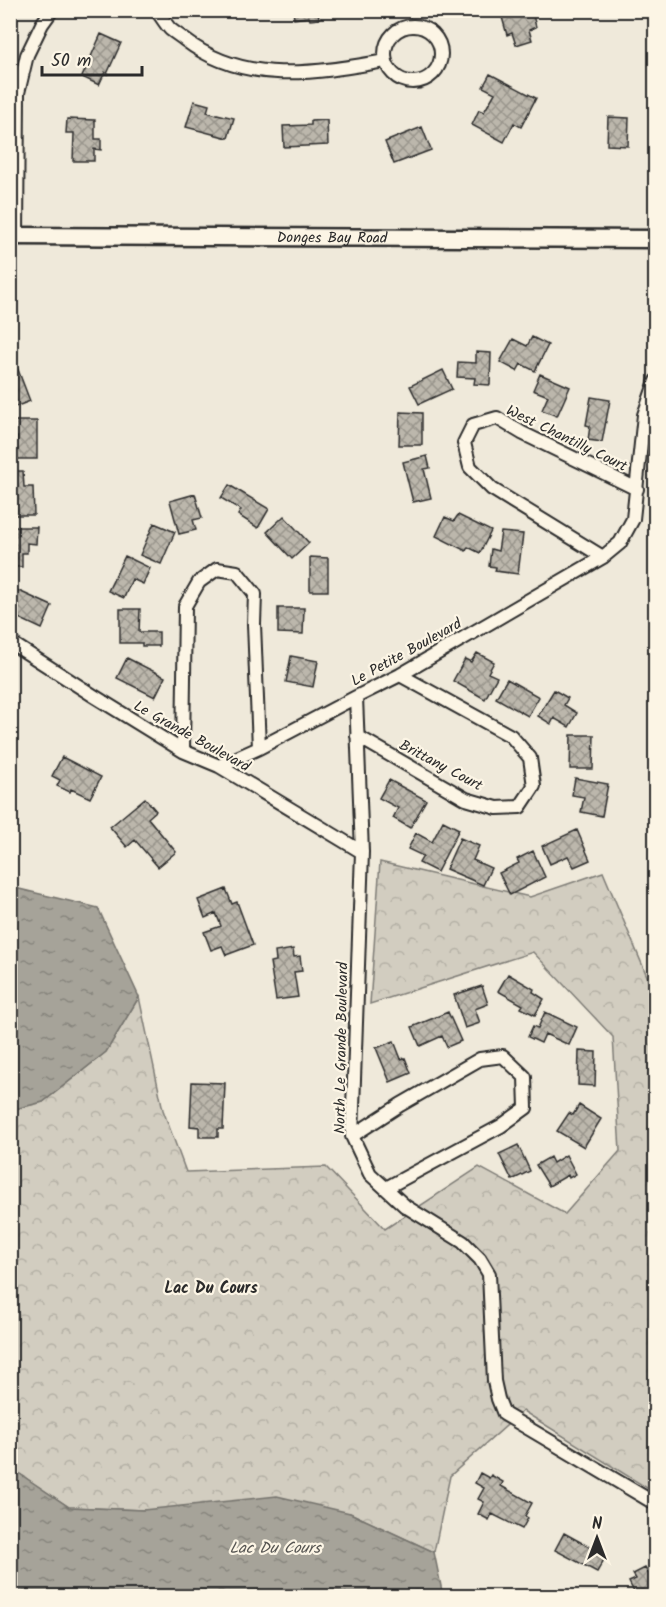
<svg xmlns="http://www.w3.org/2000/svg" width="666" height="1607" viewBox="0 0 666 1607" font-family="Kalam,sans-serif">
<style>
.forest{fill:url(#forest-crowns);stroke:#7e7c76;stroke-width:1.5}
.water{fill:url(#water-ripples);stroke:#75736d;stroke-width:1.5}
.building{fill:url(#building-cross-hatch);stroke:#2b2b2b;stroke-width:1.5}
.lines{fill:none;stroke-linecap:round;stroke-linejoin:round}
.minor-casing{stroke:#2b2b2b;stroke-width:16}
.tertiary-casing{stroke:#2b2b2b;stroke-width:21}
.minor{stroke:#fcf5e5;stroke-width:12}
.tertiary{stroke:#fcf5e5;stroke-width:16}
.labels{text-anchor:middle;stroke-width:4.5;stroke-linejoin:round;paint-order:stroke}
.street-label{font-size:15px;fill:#2b2b2b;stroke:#fcf5e5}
.neighbourhood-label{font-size:16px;font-weight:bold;fill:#2b2b2b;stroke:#fcf5e5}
.water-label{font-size:16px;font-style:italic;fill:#565552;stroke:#fcf5e5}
</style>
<defs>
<pattern id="forest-crowns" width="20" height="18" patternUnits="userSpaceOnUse" patternTransform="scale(1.5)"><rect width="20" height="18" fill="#d2cdc0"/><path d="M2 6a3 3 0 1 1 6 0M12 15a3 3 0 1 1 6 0" fill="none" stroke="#b4b0a5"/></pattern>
<pattern id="water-ripples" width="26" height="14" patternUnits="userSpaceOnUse" patternTransform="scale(1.5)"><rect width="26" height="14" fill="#a6a399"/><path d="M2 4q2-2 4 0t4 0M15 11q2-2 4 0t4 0" fill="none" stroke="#87857d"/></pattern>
<pattern id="building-cross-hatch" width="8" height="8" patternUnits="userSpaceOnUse" patternTransform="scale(1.5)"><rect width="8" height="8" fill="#bcb7ac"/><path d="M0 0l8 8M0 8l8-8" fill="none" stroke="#99958c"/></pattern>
</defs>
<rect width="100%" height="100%" fill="#efe9da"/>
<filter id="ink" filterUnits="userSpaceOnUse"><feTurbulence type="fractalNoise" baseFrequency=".0167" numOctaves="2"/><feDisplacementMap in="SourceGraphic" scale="12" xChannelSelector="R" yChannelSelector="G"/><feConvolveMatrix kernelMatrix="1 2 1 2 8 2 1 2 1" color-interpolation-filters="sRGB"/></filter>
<g filter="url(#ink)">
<!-- forest -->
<path class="forest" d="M380 862 530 897 603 872 655 995V1493L523 1411 450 1476 434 1552 350 1513 143 1510 69 1507 11 1468 10 1110 43 1102 106 1052 139 997 163 1110 186 1172 326 1167 385 1229 479 1167 565 1214 620 1151 613 1037 533 952 370 1004Z"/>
<!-- water -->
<path class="water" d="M11 887 98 908 139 997 106 1052 43 1102 11 1110Z
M11 1468 69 1507 143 1510 277 1496 350 1513 434 1552 443 1596H11Z"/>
<!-- building -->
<path class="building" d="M293 10H330L318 12 319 19 310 20 309 17 294 19Z
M500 10H523L525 17 533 15 536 27 529 30 532 40 516 45 512 33 507 35Z
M101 34 121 43 107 74 105 72 99 85 82 77Z
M490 74 536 98 521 127 514 123 504 142 472 125 479 110 484 112 495 93 483 87Z
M194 101 209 105 207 112 217 115V114L234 118 228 138 186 127Z
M608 117 629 118 628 146 607 145Z
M67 119 95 120V139H101V150L94 149V161H73L74 133H66Z
M327 120 328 145 284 147 283 126 311 125V121Z
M422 127 431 150 394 164 385 142Z
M532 337 548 345 535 371 521 364 517 371 500 362 513 339 527 346Z
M476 352 491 353 490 385 474 384 475 378 457 377 458 362 476 363Z
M17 367 30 401 10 409V369Z
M443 370 452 389 419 404 410 386Z
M540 374 570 387 557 416 542 410 548 396 533 390Z
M591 397 610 400 602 442 588 440 590 426 586 425Z
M400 412 422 413V445H399Z
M10 421H37V459H17V437H10Z
M427 456 430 468 424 469 431 498 413 502 403 462Z
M10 471H23L24 487H33L34 515H13V491H10Z
M229 485 269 509 258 528 238 515 241 510 221 498Z
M195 494 202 518 193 520 196 530 179 534 170 501Z
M458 515 491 531 480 553 468 547 466 551 436 536 445 517 454 521Z
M284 516 309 543 292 559 267 532Z
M154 523 175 532 161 564 140 555Z
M10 527H37L36 544 27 543V553H22V567H10Z
M501 532 523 534 518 574 495 571 496 567 489 566 491 549 498 551Z
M125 556 150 568 143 584 132 579 124 598 108 591Z
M310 557 328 558V591H310Z
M10 587 52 606 42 629 10 614 13 607 10 606Z
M278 608H304L303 634 278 633Z
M120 609H140L139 632H159V646H142V643H120Z
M477 653 494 662 488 673 497 677 485 699 453 681 465 659 471 662Z
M291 656 318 661 313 687 286 682Z
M127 658 165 677 155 697 117 678Z
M507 679 539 697 528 716 496 698Z
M554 690 568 698 564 705 577 713 569 727 554 718 551 724 538 716Z
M571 735H594L593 769H570Z
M62 757 101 777 90 798 71 789 70 792 57 786 60 780 52 776Z
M575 778 608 784 602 816 581 812 584 797 572 795Z
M389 780 426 800 410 828 393 818 398 808 379 798Z
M145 798 156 811 148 818 176 852 158 867 135 840 127 847 110 827Z
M443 821 459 829 437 872 419 863 423 856 408 849 416 833 432 842Z
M577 830 590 860 574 867 568 856 550 864 542 846Z
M460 838 479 846 473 860 491 868 483 885 446 869Z
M533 851 545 877 510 895 499 873 519 863 517 859Z
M226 889 232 904 237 902 253 945 226 955 222 946 211 950 204 932 221 926 216 913 205 918 198 900Z
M293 949 294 957 300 956 302 971 294 972 298 997 276 1000 270 962 276 961 275 952Z
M508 974 534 989 533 992 544 999 535 1015 521 1008 523 1005 498 991Z
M482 986 488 1004 475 1009 480 1023 465 1028 454 995Z
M448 1012 461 1041 447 1047 442 1036 420 1046 412 1027Z
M545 1012 577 1027 569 1045 545 1034 541 1043 528 1037 533 1026 538 1028Z
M394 1041 401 1059 405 1058 411 1073 390 1082 376 1048Z
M579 1051 596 1052 595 1086 578 1085Z
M192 1082 225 1083 223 1129H218V1137H199V1127L190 1126Z
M579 1105 601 1119 584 1147 557 1131 569 1113 573 1115Z
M518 1145 530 1171 512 1180 499 1154Z
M566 1155 576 1174 569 1178 568 1175 549 1186 536 1165 550 1157 553 1163Z
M480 1473 489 1478 491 1475 503 1482 501 1486 532 1503 525 1516 528 1518 522 1529 492 1514 489 1520 478 1514 484 1502 478 1499 484 1488 475 1483Z
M564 1533 606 1556 597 1572 555 1550Z
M645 1568 656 1585V1596H636L629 1582 636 1579 633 1574Z"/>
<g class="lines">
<defs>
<path id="minor" d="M156 10C161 16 165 23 170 29 175 33 180 36 185 40 245 86 316 73 385 61
M385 54a28 28 0 1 1 56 0a28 28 0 1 1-56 0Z
M17 236 18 93 27 55 42 24 52 10
M603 557 492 489 470 467 464 443 473 425 497 418 522 433 637 489
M10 642 94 696 183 751 219 766 362 852
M356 697 362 852 352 1136 370 1174 405 1206 463 1242 480 1259 489 1274 494 1381 498 1399 504 1414 656 1504
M357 736 466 799 497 808 520 807 534 786 530 758 511 736 400 675
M183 751 185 606 199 582 217 569 237 572 255 594 254 624 259 748
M219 766 259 748 356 697 400 675 603 557 620 543 633 519 644 415 656 381
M352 1136 400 1105 480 1059 503 1056 525 1077 526 1108 501 1126 386 1188"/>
<g id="tertiary">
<path id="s1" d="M10 236 656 239"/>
</g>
</defs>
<!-- minor casing -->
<use href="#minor" class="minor-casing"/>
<!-- tertiary casing -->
<use href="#tertiary" class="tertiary-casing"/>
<!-- minor -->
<use href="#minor" class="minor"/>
<!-- tertiary -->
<use href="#tertiary" class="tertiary"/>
</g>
</g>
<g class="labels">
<!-- street labels -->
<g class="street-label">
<text dy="5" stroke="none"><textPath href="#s1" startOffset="322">Donges Bay Road</textPath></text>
<text transform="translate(567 438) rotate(26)" y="5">West Chantilly Court</text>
<text transform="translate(406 652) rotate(-29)" y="5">Le Petite Boulevard</text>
<text transform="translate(192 736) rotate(29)" y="5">Le Grande Boulevard</text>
<text transform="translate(441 765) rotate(28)" y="5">Brittany Court</text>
<text transform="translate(341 1048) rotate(-89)" y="5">North Le Grande Boulevard</text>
</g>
<!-- neighbourhood labels -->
<g class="neighbourhood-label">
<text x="211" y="1293">Lac Du Cours</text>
</g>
<!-- water labels -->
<g class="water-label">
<text x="275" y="1553">Lac Du Cours</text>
</g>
</g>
<!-- margin -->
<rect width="666" height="1607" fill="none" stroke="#fcf5e5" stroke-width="36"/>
<rect x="18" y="18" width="630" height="1571" fill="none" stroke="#2b2b2b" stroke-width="2" filter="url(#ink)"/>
<!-- north arrow -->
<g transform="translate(597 1538)" stroke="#fcf5e5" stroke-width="4.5" paint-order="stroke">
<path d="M0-4.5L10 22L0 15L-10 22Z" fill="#2b2b2b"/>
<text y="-9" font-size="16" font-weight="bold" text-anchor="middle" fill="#2b2b2b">N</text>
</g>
<!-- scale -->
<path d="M42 66v9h100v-9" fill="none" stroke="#2b2b2b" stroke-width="3"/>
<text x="51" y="66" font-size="18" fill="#2b2b2b" stroke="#fcf5e5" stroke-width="4.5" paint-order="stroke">50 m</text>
</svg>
